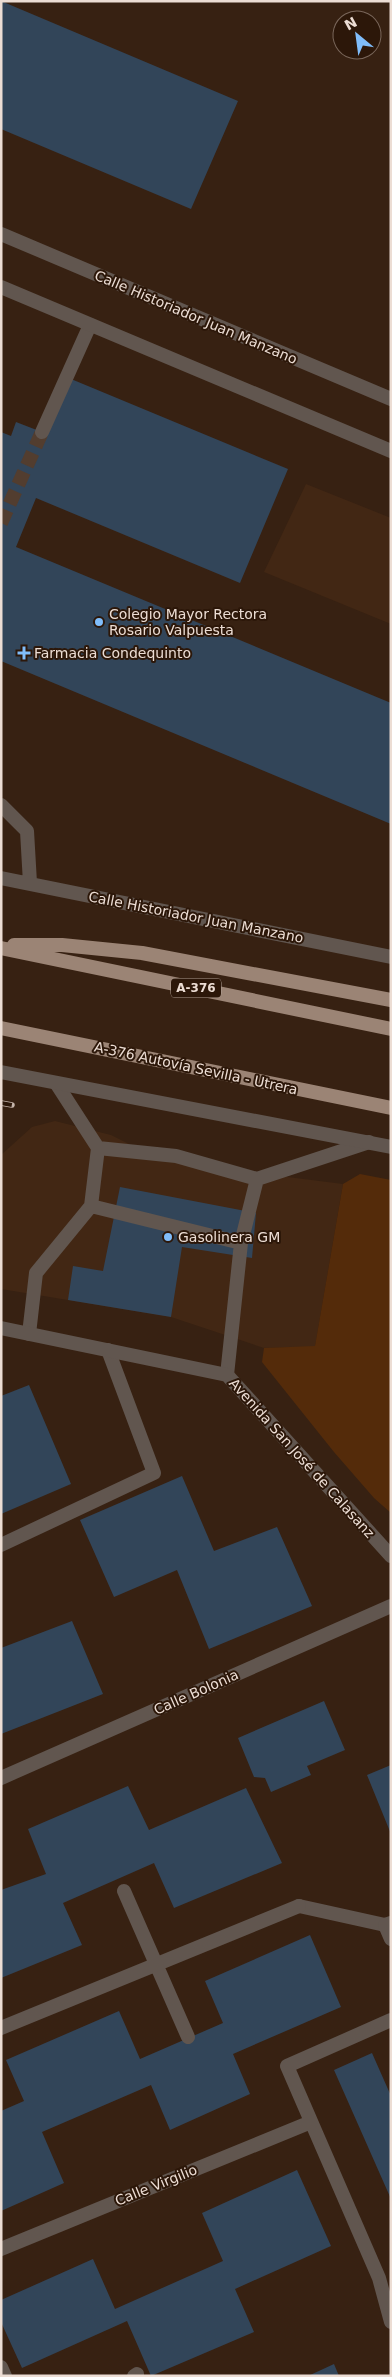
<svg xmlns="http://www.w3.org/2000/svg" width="392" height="2377" viewBox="0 0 392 2377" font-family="'DejaVu Sans',sans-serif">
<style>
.built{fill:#422714}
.green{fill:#542b0a}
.building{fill:#324559}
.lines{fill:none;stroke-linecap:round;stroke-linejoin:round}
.minor-tunnel{stroke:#523d2f;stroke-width:14;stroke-dasharray:14 7;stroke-linecap:butt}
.service{stroke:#61564f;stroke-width:14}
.pedestrian{stroke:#61564f;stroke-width:14}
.minor{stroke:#61564f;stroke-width:14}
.tertiary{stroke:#61564f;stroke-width:14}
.primary{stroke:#9b8475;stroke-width:14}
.rail-casing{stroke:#c5b4aa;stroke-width:5.5}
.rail{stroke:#2c1709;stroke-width:4;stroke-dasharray:11;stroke-linecap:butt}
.poi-dot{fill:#80bdfa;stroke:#2c1709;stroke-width:2}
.labels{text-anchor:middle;stroke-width:4;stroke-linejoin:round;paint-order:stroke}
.shield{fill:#2c1709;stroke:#b2a297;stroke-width:1}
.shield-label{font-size:12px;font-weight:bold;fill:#ecddd4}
.street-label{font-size:14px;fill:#ecddd4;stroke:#2c1709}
.poi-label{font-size:14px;fill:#ecddd4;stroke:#2c1709;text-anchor:start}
</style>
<rect width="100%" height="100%" fill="#372112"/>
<!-- built -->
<path class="built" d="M306 484 391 518V624L264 572Z
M55 1121 111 1135 137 1148 217 1168 343 1184 315 1347 264 1348 171 1317 1 1289V1155L32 1127Z"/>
<!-- green -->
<path class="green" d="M360 1174 391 1180V1513L374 1498 334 1452 262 1362 264 1348 315 1346 343 1184Z"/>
<!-- building -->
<path class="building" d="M1 1 238 101 191 209 1 129Z
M71 379 288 469 240 583 36 498 16 547 391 703V824L1 661V432L11 436 16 422 47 434Z
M120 1187 256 1213 252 1258 182 1247 171 1317 68 1300 73 1266 103 1271Z
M29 1385 71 1484 1 1514V1396Z
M182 1476 214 1551 277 1527 312 1606 209 1649 177 1570 114 1597 80 1520Z
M72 1621 103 1694 1 1734V1648Z
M324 1701 345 1750 307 1766 311 1775 271 1792 265 1778 254 1777 238 1738Z
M391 1765V1834L367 1775Z
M128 1786 149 1830 246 1788 282 1863 174 1908 154 1863 63 1903 82 1945 1 1978V1890L46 1874 28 1829Z
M310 1935 341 2007 233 2054 250 2094 170 2130 151 2085 42 2132 64 2183 1 2211V2111L24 2101 6 2060 119 2011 140 2059 223 2023 205 1981Z
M372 2053 391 2096V2199L334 2070Z
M297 2170 331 2246 235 2289 254 2332 151 2376 127 2321 22 2368 1 2322V2300L93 2259 115 2309 223 2261 202 2213Z
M334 2364 339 2376H308Z"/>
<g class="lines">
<!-- minor-tunnel -->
<path class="minor-tunnel" d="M1 523 42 432"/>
<!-- service -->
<path class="service" d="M56 1083 98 1148 91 1206 241 1243 257 1179 369 1142
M98 1148 176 1156 257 1179
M29 1334 36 1273 91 1206
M227 1375 241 1243"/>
<!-- pedestrian -->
<path class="pedestrian" d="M299 1906 385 1925
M391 2020 287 2066 379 2278 391 2322
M1 2249 311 2122
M1 2367 5 2376"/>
<!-- minor -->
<path class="minor" d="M42 432 90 325
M1 805 27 831 30 883
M1 878 391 957
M1 1072 391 1147
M1 1545 154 1473 108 1350
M1 1778 391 1606
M124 1891 188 2037
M391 1923 385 1925 391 1939
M1 2028 299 1906
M134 2376 137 2374"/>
<!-- tertiary -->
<path class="tertiary" d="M1 234 391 399
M1 287 391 451
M1 1328 227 1375 391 1556"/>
<!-- primary -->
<path class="primary" d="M14 945H62L142 953 391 1000
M1 948 391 1029
M1 1028 391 1108"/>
<defs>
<path id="rail" d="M1 1103 12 1105"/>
</defs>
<!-- rail casing -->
<use href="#rail" class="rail-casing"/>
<!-- rail -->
<use href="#rail" class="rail"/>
</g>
<!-- markers -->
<g class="poi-dot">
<circle cx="99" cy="622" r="5"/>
<path d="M21.5 645.5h5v5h5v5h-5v5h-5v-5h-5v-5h5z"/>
<circle cx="168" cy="1237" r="5"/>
</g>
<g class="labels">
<!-- shield labels -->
<rect class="shield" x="171" y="978.5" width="50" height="19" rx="4"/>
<g class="shield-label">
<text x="196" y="992">A-376</text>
</g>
<!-- street labels -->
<g class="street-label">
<text transform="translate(196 317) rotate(23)" y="5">Calle Historiador Juan Manzano</text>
<text transform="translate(196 917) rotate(11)" y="5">Calle Historiador Juan Manzano</text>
<text transform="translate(196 1068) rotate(12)" y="5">A-376 Autovía Sevilla - Utrera</text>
<text transform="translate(302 1458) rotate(48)" y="5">Avenida San José de Calasanz</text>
<text transform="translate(196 1692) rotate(-24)" y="5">Calle Bolonia</text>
<text transform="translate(156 2185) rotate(-22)" y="5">Calle Virgilio</text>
</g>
<!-- poi labels -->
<g class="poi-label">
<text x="109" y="619">Colegio Mayor Rectora<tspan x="109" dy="16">Rosario Valpuesta</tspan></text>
<text x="34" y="658">Farmacia Condequinto</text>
<text x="178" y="1242">Gasolinera GM</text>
</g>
</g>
<!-- border -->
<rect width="392" height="2377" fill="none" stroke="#ecddd4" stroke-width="5"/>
<!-- north arrow -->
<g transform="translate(357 35) rotate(331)"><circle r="24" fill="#2c1709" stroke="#79665a"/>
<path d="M0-4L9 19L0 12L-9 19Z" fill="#80bdfa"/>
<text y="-8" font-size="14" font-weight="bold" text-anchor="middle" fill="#ecddd4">N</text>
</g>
</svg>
